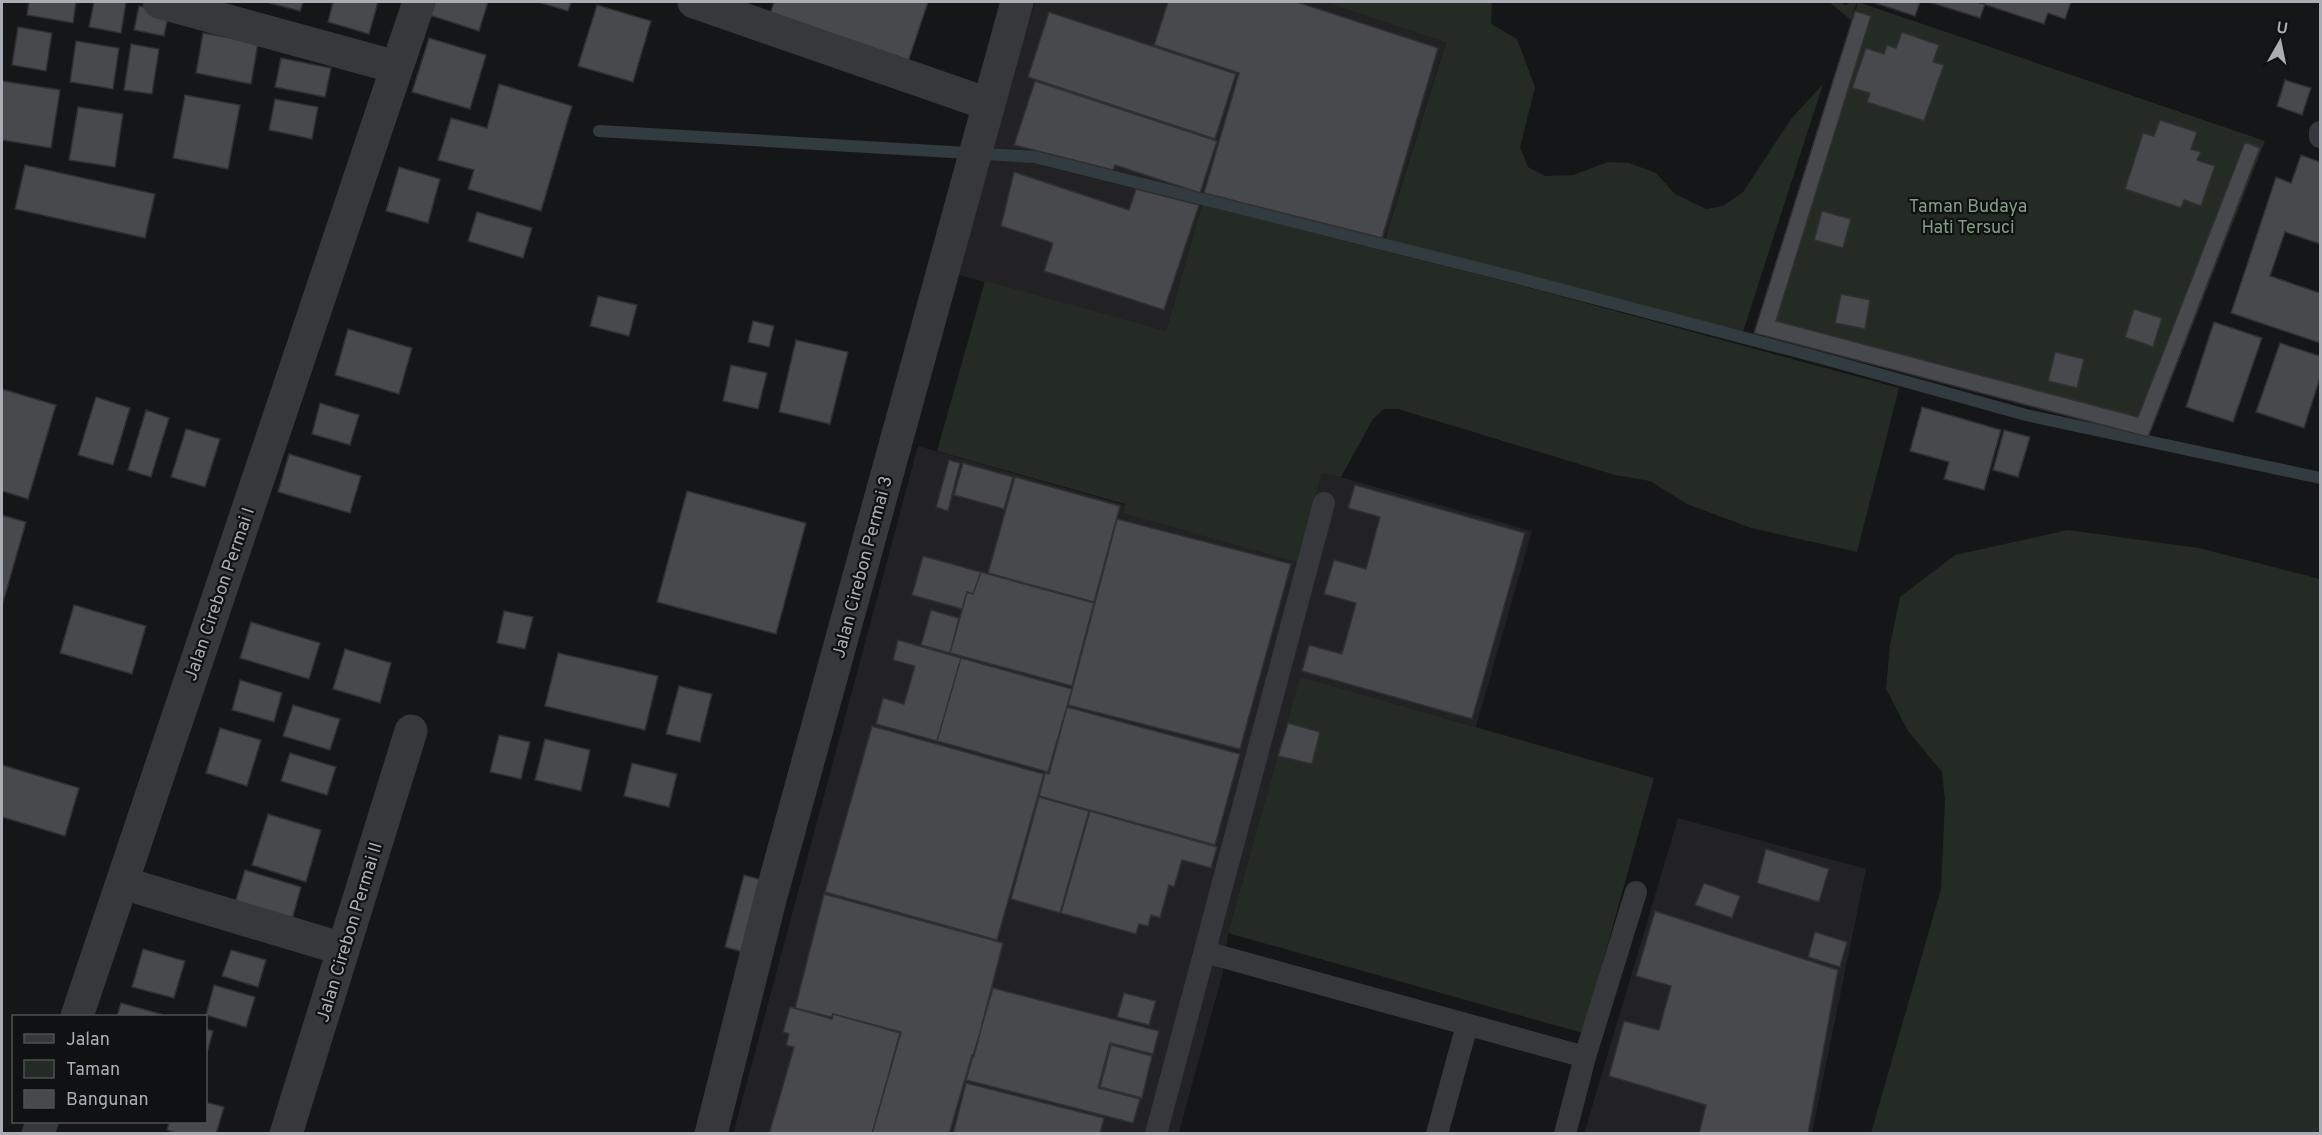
<svg xmlns="http://www.w3.org/2000/svg" width="2322" height="1135" viewBox="0 0 2322 1135" font-family="Overpass,sans-serif">
<style>
.built{fill:#222224}
.green{fill:#242b24}
.lines{fill:none;stroke-linecap:round;stroke-linejoin:round}
.stream{stroke:#323b40;stroke-width:12}
.building{fill:#47494c;stroke:#303033;stroke-width:1.5}
.lane{stroke:#37383b;stroke-width:22}
.street{stroke:#37383b;stroke-width:33}
.labels{text-anchor:middle;stroke-width:4.5;stroke-linejoin:round;paint-order:stroke}
.park-label{font-size:18px;fill:#839e82;stroke:#101112}
.street-label{font-size:18px;fill:#a9aeb5;stroke:#101112}
</style>
<rect width="100%" height="100%" fill="#151617"/>
<!-- built -->
<path class="built" d="M1035 2H1325L1446 41 1381 250 1202 205 1166 331 959 275 1001 114Z
M918 446 1125 505 1123 512 1297 562 1322 472 1532 531 1476 727 1300 678 1228 933 1223 972 1179 1132 1182 1133 733 1134Z
M1678 818 1866 869 1812 1133 1584 1134Z"/>
<!-- green -->
<path class="green" d="M1325 2H1492L1491 24 1517 39 1535 87 1520 147 1528 167 1545 176 1573 175 1608 162 1629 163 1656 173 1675 194 1706 209 1723 206 1743 192 1791 119 1823 84 1743 332 1385 239 1446 42Z
M1829 2H1840L1846 5 1850 2H1857L1851 20Z
M1858 2 2265 141 2149 437 1754 333Z
M1202 205 1501 280 1899 388 1857 552 1751 528 1687 504 1650 481 1615 475 1398 409H1384L1373 419 1341 477 1322 473 1297 562 1123 513 1125 504 937 451 985 281 1166 331Z
M2068 530 2199 548 2320 579V1133H1871L1941 889 1945 800 1942 772 1908 731 1886 689 1890 645 1900 597 1955 555Z
M1300 677 1654 778 1583 1033 1228 933Z"/>
<g class="lines">
<!-- stream -->
<path class="stream" d="M599 131 1035 157 1510 276 1821 358 2026 415 2320 478"/>
</g>
<!-- building -->
<path class="building" d="M29 2H76L73 23 27 15Z
M94 2H126L121 33 89 27Z
M266 2H303L300 11Z
M333 2H378L369 34 328 22Z
M433 2H488L479 31 429 15Z
M538 2H571L568 11Z
M774 2H928L907 65 768 20Z
M1168 2H1297L1438 48 1382 238 1204 193 1239 73 1154 45Z
M1872 2H1920L1915 16Z
M1929 2H1977L1985 4 1980 18Z
M1977 2H2071L2065 19 2048 13 2044 24Z
M597 5 651 21 633 82 578 66Z
M139 6 169 12 164 36 134 30Z
M1855 11 1871 16 1776 321 2138 417 2245 142 2260 148 2148 437 1754 333Z
M1049 12 1236 74 1215 139 1028 77Z
M18 27 52 33 46 71 12 65Z
M1902 32 1939 45 1933 62 1944 65 1924 121 1867 102 1870 93 1852 88 1866 48 1884 54 1887 45 1896 48Z
M203 33 258 43 251 84 196 73Z
M429 38 486 55 470 109 412 92Z
M76 41 119 48 113 89 70 82Z
M131 44 159 49 152 94 124 90Z
M281 58 331 68 325 97 275 87Z
M2285 80 2311 88 2302 115 2277 106Z
M2 81 60 90 51 148 2 140Z
M1035 81 1217 141 1200 193 1115 165 1113 170 1014 145Z
M499 84 572 106 541 211 468 189 474 170 438 160 451 118 487 128Z
M185 95 240 105 228 169 173 158Z
M275 99 318 107 312 139 269 130Z
M78 107 123 114 115 167 69 160Z
M2160 120 2197 132 2191 149 2201 152 2197 160 2215 166 2201 206 2184 200 2181 208 2125 189 2143 133 2154 136Z
M2301 155 2320 162V244L2285 232 2270 276 2320 293V343L2231 313 2276 177 2291 183Z
M25 165 155 194 145 238 15 209Z
M399 167 440 179 428 223 386 211Z
M1014 172 1129 210 1136 189 1199 205 1164 310 1044 271 1053 243 1001 226Z
M1822 211 1851 219 1843 248 1814 240Z
M477 212 532 228 523 258 468 241Z
M1841 294 1870 300 1865 329 1835 323Z
M598 296 637 305 629 336 590 326Z
M2134 309 2162 318 2153 347 2125 337Z
M753 321 774 326 769 347 748 342Z
M2214 322 2262 338 2233 422 2186 407Z
M348 329 412 348 399 394 335 375Z
M796 340 848 352 830 424 779 412Z
M2280 343 2320 356V378L2304 428 2256 412Z
M2055 352 2084 359 2077 388 2048 381Z
M731 365 767 373 758 409 723 401Z
M2 389 56 405 28 499 2 491Z
M96 397 130 408 113 465 78 455Z
M320 403 359 415 350 445 312 434Z
M1922 407 2001 430 1984 490 1944 479 1949 462 1910 451Z
M146 410 169 418 151 477 128 470Z
M186 429 220 439 205 487 171 477Z
M2004 430 2030 437 2018 477 1993 470Z
M289 454 361 476 350 513 278 492Z
M949 460 960 463 948 511 936 507Z
M963 463 1013 477 1004 509 954 495Z
M1015 477 1120 506 1094 602 988 573Z
M1355 485 1525 533 1472 719 1302 671 1309 645 1342 654 1356 603 1324 594 1334 560 1366 569 1380 517 1348 508Z
M687 491 806 523 776 634 657 602Z
M2 515 26 522 2 606Z
M1117 519 1291 564 1240 749 1068 705Z
M923 556 981 572 973 594 967 592 962 609 912 595Z
M981 572 1094 603 1072 686 950 653 967 592 973 594Z
M74 605 146 626 132 674 60 653Z
M931 610 959 618 950 653 921 645Z
M504 611 533 617 525 649 497 643Z
M251 622 320 643 309 679 240 658Z
M898 640 961 658 937 741 876 724 883 698 904 704 915 666 893 660Z
M345 649 391 663 380 703 333 689Z
M558 653 658 676 645 730 545 706Z
M961 658 1072 689 1048 772 937 741Z
M240 680 282 693 274 722 232 710Z
M679 686 712 694 700 742 666 734Z
M293 705 340 719 330 750 283 736Z
M1067 707 1240 754 1215 845 1039 796 1045 773 1049 774Z
M1288 723 1320 732 1312 764 1278 756Z
M872 726 1044 774 997 940 825 892Z
M220 728 261 740 247 786 206 773Z
M499 735 530 742 521 779 490 772Z
M545 739 590 750 581 791 535 780Z
M290 753 336 767 327 795 281 781Z
M632 763 677 774 669 807 624 796Z
M2 765 79 788 65 836 2 817Z
M1039 797 1089 811 1060 913 1011 899Z
M1090 811 1217 847 1211 868 1182 860 1174 887 1169 885 1160 918 1151 915 1148 926 1139 924 1136 934 1061 913Z
M268 814 321 830 306 882 252 865Z
M1766 849 1829 869 1819 902 1757 883Z
M245 870 301 887 292 920 235 903Z
M744 875 766 881 746 953 725 947Z
M1704 883 1740 896 1732 918 1695 905Z
M824 894 1003 943 974 1056 972 1055 949 1134H872L901 1032 833 1014 831 1017 795 1008Z
M1655 911 1838 970 1808 1134H1699L1706 1105 1609 1076 1624 1021 1659 1030 1671 986 1636 976Z
M1815 932 1847 942 1840 967 1808 957Z
M143 949 185 961 174 998 132 987Z
M231 950 266 960 258 987 222 976Z
M214 985 255 997 246 1027 206 1015Z
M993 988 1159 1031 1153 1054 1110 1043 1098 1088 1140 1099 1133 1123 966 1080Z
M1124 993 1156 1001 1149 1025 1117 1017Z
M121 1003 161 1014V1016H117Z
M790 1007 832 1019 833 1014 900 1033 872 1134H769L794 1047 786 1045 789 1034 783 1032Z
M206 1029 213 1031 206 1056Z
M1111 1045 1152 1056 1142 1098 1100 1087Z
M966 1083 1104 1118 1100 1134H953Z
M206 1102 224 1107 216 1134H179L167 1130 169 1122H206Z"/>
<g class="lines">
<!-- lane -->
<path class="lane" d="M2320 132V137
M1205 952 1585 1057 1565 1134
M1585 1057 1636 892
M1156 1134 1324 503
M1437 1134 1467 1025"/>
<!-- street -->
<path class="street" d="M159 2 396 67
M694 2 988 104
M123 883 343 949
M77 1016 419 2
M38 1134 42 1122
M286 1134 411 731
M711 1134 771 896 1017 2"/>
</g>
<g class="labels">
<!-- park labels -->
<g class="park-label">
<text x="1968" y="212">Taman Budaya<tspan x="1968" dy="21">Hati Tersuci</tspan></text>
</g>
<!-- street labels -->
<g class="street-label">
<text transform="translate(862 567) rotate(-75)" y="6">Jalan Cirebon Permai 3</text>
<text transform="translate(219 594) rotate(-71)" y="6">Jalan Cirebon Permai I</text>
<text transform="translate(349 932) rotate(-73)" y="6">Jalan Cirebon Permai II</text>
</g>
</g>
<!-- border -->
<rect width="2322" height="1135" fill="none" stroke="#a9aeb5" stroke-width="6"/>
<!-- legend -->
<rect x="12" y="1015" width="195" height="108" fill="#101112" stroke="#4d5053" stroke-width="1.5"/>
<rect x="24" y="1034" width="30" height="9" fill="#37383b" stroke="#4d5053" stroke-width="1.5"/>
<text x="66" y="1045" font-size="18" fill="#a9aeb5">Jalan</text>
<rect x="24" y="1060" width="30" height="18" fill="#242b24" stroke="#4d5053" stroke-width="1.5"/>
<text x="66" y="1075" font-size="18" fill="#a9aeb5">Taman</text>
<rect x="24" y="1090" width="30" height="18" fill="#47494c" stroke="#4d5053" stroke-width="1.5"/>
<text x="66" y="1105" font-size="18" fill="#a9aeb5">Bangunan</text>
<!-- north arrow -->
<g transform="translate(2280 42) rotate(9)" stroke="#101112" stroke-width="4.5" paint-order="stroke">
<path d="M0-4.5L10 22L0 15L-10 22Z" fill="#a9aeb5"/>
<text y="-9" font-size="16" font-weight="bold" text-anchor="middle" fill="#a9aeb5">U</text>
</g>
</svg>
